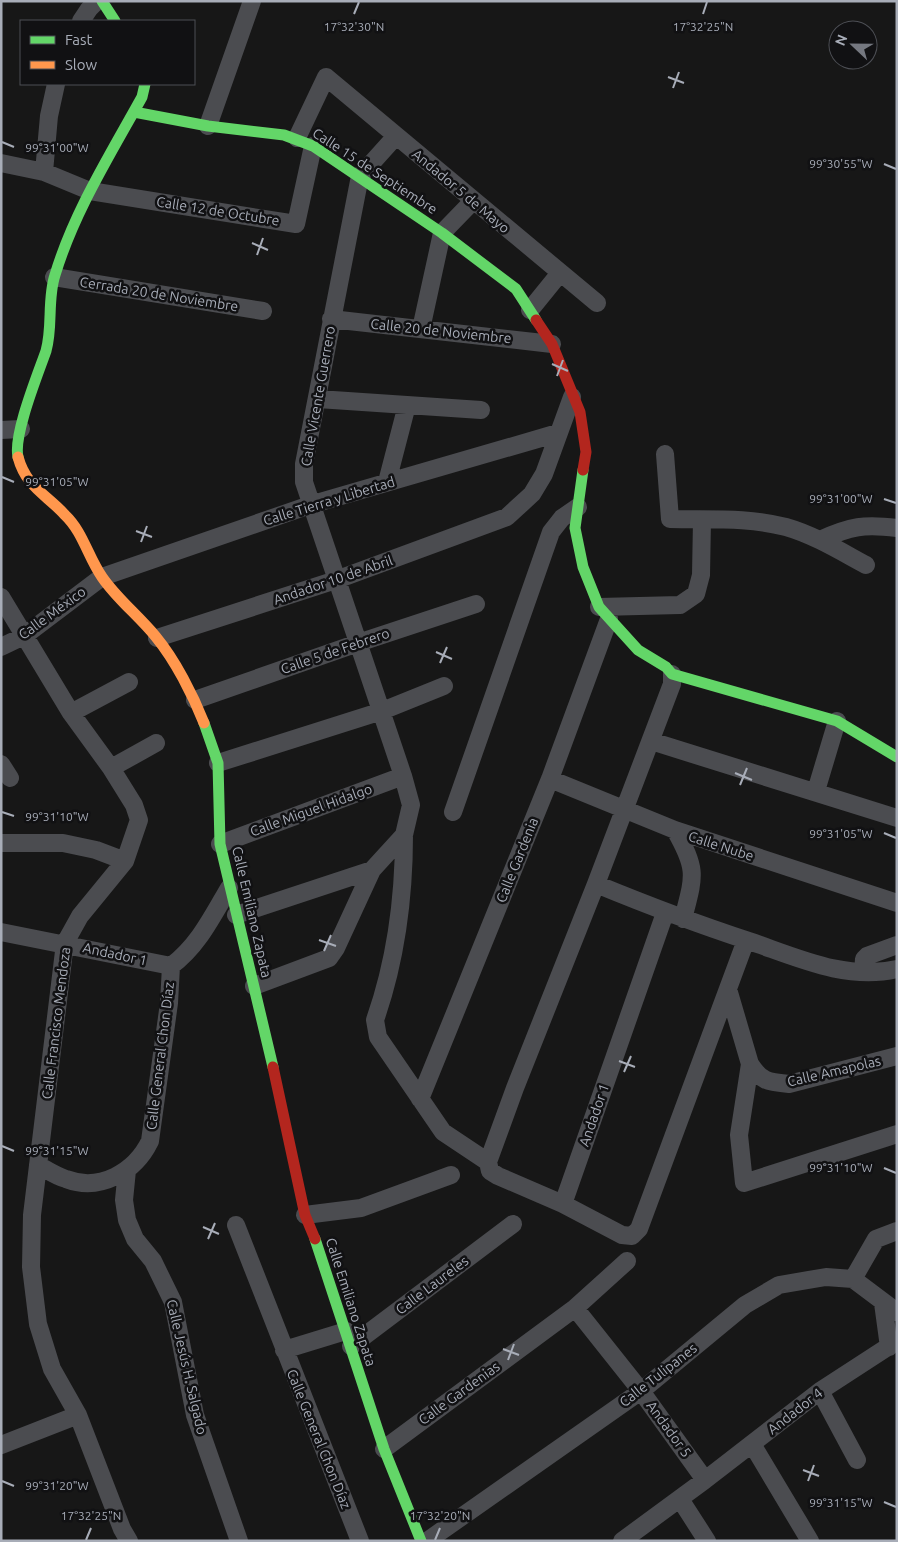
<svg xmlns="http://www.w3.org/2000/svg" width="898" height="1542" viewBox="0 0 898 1542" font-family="Ubuntu,sans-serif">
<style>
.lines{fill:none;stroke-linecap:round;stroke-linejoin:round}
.street{stroke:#4b4c50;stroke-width:18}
.fast{stroke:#63d668;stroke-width:11}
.slow{stroke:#ff974d;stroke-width:11}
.jam{stroke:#b3261e;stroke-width:11}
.ticks{fill:none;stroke:#a8adb8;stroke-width:2}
.labels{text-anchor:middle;stroke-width:5;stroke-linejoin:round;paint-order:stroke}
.street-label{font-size:14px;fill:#a8adb8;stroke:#111113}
.ticks-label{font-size:12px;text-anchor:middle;fill:#a8adb8;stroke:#111113;stroke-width:5;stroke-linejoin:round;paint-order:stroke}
</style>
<rect width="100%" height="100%" fill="#171717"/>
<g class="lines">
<!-- street -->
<path class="street" d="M81 21 89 9 97 1
M208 126 252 1
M297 138 326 77 597 303
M1 163 44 172 90 191 296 224 313 146
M44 172 49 116 56 84
M54 277 263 311
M530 310 560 273
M331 319 552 344
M421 329 442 233 473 201
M318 399 481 410
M1 430 21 429
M665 454 670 519C709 520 748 517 786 527 814 535 840 551 866 565
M387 482 407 405
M820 540C851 526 864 524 897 528
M1 597 71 713 111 768 134 805 139 820 125 861 80 916 65 943 32 1215 31 1267 38 1324 52 1369 78 1415 122 1529 129 1541
M599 607 680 605 696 594 701 575 702 520
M157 638 336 580 507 517 532 494 544 474 572 397
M1 647 24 636 102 577 310 505 558 433
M672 674V684L596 884 515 1088 488 1162 490 1171 498 1176 563 1204 622 1235 632 1236 639 1229 746 940
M195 700 358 643 476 604
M71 713 129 682
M651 741 897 818
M218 763 382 711 444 686
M1 764 10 778
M111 768 156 743
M550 779 675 830 897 903
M816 791 837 721
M453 812 551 532 562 518 578 507
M675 830C698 870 694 876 683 919
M404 835C404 898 396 960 375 1020L378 1037 443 1132 488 1162
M1 843H63L96 850 125 861
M220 844 403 776
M596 884C647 905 697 924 749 941 796 957 846 981 897 969
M236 915 372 870
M1 932 171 966
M863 972 864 959 867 956 897 945
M254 986 329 958 336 948 372 870 404 835 411 805 403 776 304 482V464L360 176 396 136
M728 989 750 1064 739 1135 744 1183 897 1134
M750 1064C762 1082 768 1082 789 1084L897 1056
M420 1099 550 779 609 619
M38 1165C47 1170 56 1176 66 1179 100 1192 135 1172 150 1141L169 1003 171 966C198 946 212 917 229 888
M127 1170 124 1200 127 1220 135 1239 153 1261 173 1302 195 1415 239 1541
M563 1204 665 913
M305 1215 361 1208 451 1175
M236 1225 360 1541
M853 1279 897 1312
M883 1303 889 1347
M575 1308 641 1391 705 1480
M351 1346 513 1224
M284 1350 346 1331
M820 1391 857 1460
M752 1444 810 1541
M1 1445 78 1415
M384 1449 575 1308 627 1261
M680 1499 707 1541
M427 1541 641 1391 745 1305 779 1285 826 1277 853 1279 876 1239 897 1231
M622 1541 705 1480 820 1391 897 1341"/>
<!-- fast -->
<path class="fast" d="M102 1 115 21
M134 112 208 126 284 135 313 146 442 233 516 289 536 320
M18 457C13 435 38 374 46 351 53 327 47 299 55 275 74 212 110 155 142 97L145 84
M583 470 575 528 583 567 599 607 638 650 666 667 672 674 837 721 897 757
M204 723 218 763 220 844 273 1067
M315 1239 384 1449 421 1541"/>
<!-- slow -->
<path class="slow" d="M18 457C26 487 46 494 65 515 83 532 88 557 102 577 117 599 139 616 156 637 175 660 193 695 204 723"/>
<!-- jam -->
<path class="jam" d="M536 320 552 344 580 412 586 452 583 470
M273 1067 305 1215 315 1239"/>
</g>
<!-- ticks -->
<path class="ticks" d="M354 14 359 2M703 14 707 2M668 77 684 83M673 88 679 72M2 142 14 147M884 164 896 169M252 243 268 250M257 255 263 238M552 364 568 371M557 376 563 360M2 477 14 482M884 499 896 503M136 531 152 537M141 542 147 526M436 652 452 659M440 663 447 647M735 773 752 780M740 785 747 768M2 812 14 816M884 833 896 838M319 940 336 946M324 951 331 935M619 1061 635 1067M624 1072 631 1056M2 1146 14 1151M884 1168 896 1173M203 1227 219 1234M208 1239 215 1223M503 1349 519 1355M508 1360 514 1344M803 1470 819 1476M2 1481 14 1486M808 1481 814 1465M884 1502 896 1507M86 1540 91 1528M435 1540 440 1528"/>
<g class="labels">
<!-- street labels -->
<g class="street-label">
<text transform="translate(375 171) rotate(33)" y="5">Calle 15 de Septiembre</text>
<text transform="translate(461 191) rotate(40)" y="5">Andador 5 de Mayo</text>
<text transform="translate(218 211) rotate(9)" y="5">Calle 12 de Octubre</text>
<text transform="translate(159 294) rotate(9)" y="5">Cerrada 20 de Noviembre</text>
<text transform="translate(441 331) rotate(6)" y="5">Calle 20 de Noviembre</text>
<text transform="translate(318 396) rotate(-80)" y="5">Calle Vicente Guerrero</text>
<text transform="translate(329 501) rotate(-17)" y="5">Calle Tierra y Libertad</text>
<text transform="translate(333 580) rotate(-19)" y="5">Andador 10 de Abril</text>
<text transform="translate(52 613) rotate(-36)" y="5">Calle México</text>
<text transform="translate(335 651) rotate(-19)" y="5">Calle 5 de Febrero</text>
<text transform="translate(311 810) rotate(-20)" y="5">Calle Miguel Hidalgo</text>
<text transform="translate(721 846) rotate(18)" y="5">Calle Nube</text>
<text transform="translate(517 860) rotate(-68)" y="5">Calle Gardenia</text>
<text transform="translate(252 912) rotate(77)" y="5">Calle Emiliano Zapata</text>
<text transform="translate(115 954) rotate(12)" y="5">Andador 1</text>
<text transform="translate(56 1023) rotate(-83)" y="5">Calle Francisco Mendoza</text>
<text transform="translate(160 1056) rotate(-83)" y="5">Calle General Chon Díaz</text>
<text transform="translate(834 1071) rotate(-13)" y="5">Calle Amapolas</text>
<text transform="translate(594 1115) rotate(-71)" y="5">Andador 1</text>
<text transform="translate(432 1285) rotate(-37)" y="5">Calle Laureles</text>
<text transform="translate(351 1302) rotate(72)" y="5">Calle Emiliano Zapata</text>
<text transform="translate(187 1367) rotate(77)" y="5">Calle Jesús H. Salgado</text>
<text transform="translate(658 1375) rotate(-38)" y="5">Calle Tulipanes</text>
<text transform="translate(459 1393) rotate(-36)" y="5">Calle Gardenias</text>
<text transform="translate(795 1411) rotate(-38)" y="5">Andador 4</text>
<text transform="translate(669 1429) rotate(54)" y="5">Andador 5</text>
<text transform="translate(319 1439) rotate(68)" y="5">Calle General Chon Díaz</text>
</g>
</g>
<g class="ticks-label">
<text x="354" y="31">17°32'30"N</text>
<text x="703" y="31">17°32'25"N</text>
<text x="57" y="152">99°31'00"W</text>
<text x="841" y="168">99°30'55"W</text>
<text x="57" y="486">99°31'05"W</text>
<text x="841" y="503">99°31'00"W</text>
<text x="57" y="821">99°31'10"W</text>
<text x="841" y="838">99°31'05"W</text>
<text x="57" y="1155">99°31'15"W</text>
<text x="841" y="1172">99°31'10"W</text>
<text x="57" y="1490">99°31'20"W</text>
<text x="841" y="1507">99°31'15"W</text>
<text x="91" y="1520">17°32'25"N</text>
<text x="440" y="1520">17°32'20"N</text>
</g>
<!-- border -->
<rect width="898" height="1542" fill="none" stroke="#a8adb8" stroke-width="5"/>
<!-- legend -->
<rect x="20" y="20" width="175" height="65" fill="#111113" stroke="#4d4f55"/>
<rect x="30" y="36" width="25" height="8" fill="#63d668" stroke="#4d4f55"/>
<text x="65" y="45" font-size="15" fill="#a8adb8">Fast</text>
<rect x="30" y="61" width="25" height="8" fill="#ff974d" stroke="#4d4f55"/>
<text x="65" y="70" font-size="15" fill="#a8adb8">Slow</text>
<!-- north arrow -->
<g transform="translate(853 45) rotate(292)"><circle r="24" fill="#111113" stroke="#4d4f55"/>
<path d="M0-4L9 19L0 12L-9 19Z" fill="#757880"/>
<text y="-8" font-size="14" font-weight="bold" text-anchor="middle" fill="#a8adb8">N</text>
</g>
</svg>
